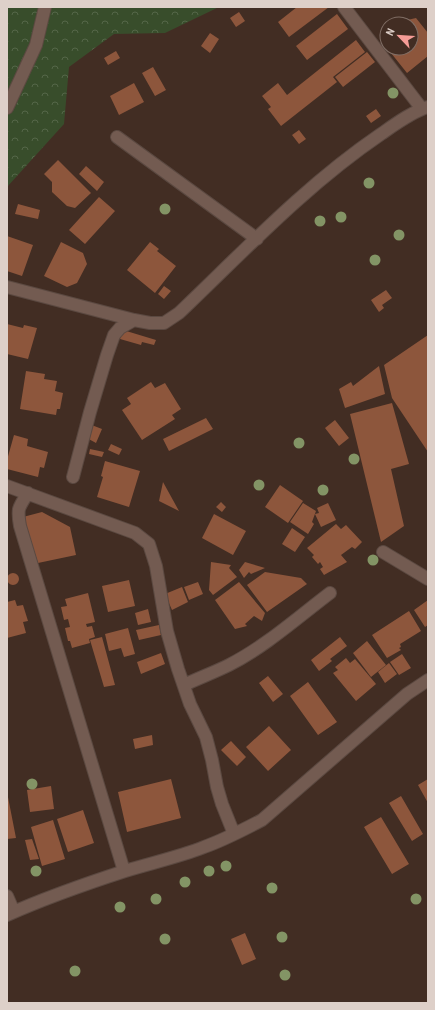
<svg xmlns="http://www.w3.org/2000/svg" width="435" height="1010" viewBox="0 0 435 1010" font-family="'Archivo Narrow',sans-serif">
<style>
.forest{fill:url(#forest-crowns)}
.building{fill:#8d563c}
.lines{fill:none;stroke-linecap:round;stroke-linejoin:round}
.minor-casing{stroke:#5b4941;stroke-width:14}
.minor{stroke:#735b51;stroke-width:12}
.tree{fill:#839465}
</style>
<defs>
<pattern id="forest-crowns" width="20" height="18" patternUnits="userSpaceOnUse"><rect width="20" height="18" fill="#384d2b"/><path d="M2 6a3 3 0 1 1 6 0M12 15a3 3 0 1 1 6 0" fill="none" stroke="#546648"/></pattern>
</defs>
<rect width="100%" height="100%" fill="#422d23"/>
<!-- forest -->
<path class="forest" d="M7 7H219L165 33 114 34 69 67 64 124 7 187Z"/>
<!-- building -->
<path class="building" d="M297 7H329L289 37 278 22Z
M239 12 245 21 236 27 230 18Z
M337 14 348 29 307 60 296 46Z
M416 18 428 33V56L407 73 387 48H411V24H399L403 21Z
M210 33 219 39 210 53 201 46Z
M387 34V48L380 39Z
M356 40 365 52 333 77 337 82 281 126 268 109 271 107 262 96 278 83 287 95Z
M116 51 120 58 108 65 104 58Z
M367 52 375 62 343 87 335 77Z
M153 67 166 90 155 96 142 73Z
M134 83 144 102 119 115 110 96Z
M376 109 381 116 371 123 366 116Z
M299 130 306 139 299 144 292 135Z
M58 160 91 193 75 208 67 206 52 192V182L44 174Z
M86 166 104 182 97 191 79 174Z
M99 197 115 211 85 244 69 230Z
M18 204 40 210 38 219 15 214Z
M7 236 33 245 22 276 7 271Z
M61 242 83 253 87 264 77 283 67 287 44 276Z
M150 242 159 249 157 251 176 266 155 293 127 270Z
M164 286 171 291 164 299 158 294Z
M386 290 392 298 382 305 384 308 379 312 371 300Z
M7 324 23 328 24 325 37 328 28 359 7 354Z
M123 330 156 340 154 345 142 342 141 345 120 339Z
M428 335V452L392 398 384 365Z
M379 366 385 394 345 408 339 389 351 382 353 386Z
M26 371 45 374 44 379 57 381 55 391 63 393 60 409H57L56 415 20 409Z
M151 382 155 388 165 383 181 409 172 415 175 419 142 440 122 410 131 404 127 398Z
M392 403 409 464 391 469 404 526 381 542 350 414Z
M206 418 213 429 169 451 163 439Z
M335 420 349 438 339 446 325 428Z
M89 424 102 429 96 443 85 437Z
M14 435 28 439 27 446 48 452 44 468 40 467 38 477 7 469V460Z
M111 444 122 449 119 455 108 450Z
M90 449 104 452 102 457 89 454Z
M105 461 140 471 129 507 97 497 103 477 101 476Z
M163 482 179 511 159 501Z
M280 485 303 501 288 523 265 507Z
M221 502 226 507 222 512 216 507Z
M303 503 316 511 312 522 314 524 308 534 290 522Z
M328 503 336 520 321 527 315 514 319 513 317 508Z
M42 512 70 527 76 555 38 563 23 517Z
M214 514 246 531 233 555 202 538Z
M336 524 341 529 346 525 362 542 355 549 352 547 341 555 347 562 324 575 320 569 323 567 320 562 318 564 312 557 314 555 307 548Z
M292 528 305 537 295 552 282 544Z
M211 562 231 565 229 568 237 577 213 595 209 590Z
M245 562 265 568 251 574 249 572 244 578 239 570Z
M265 572 301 578 307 584 267 612 247 585Z
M7 579a6 6 0 1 1 12 0a6 6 0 1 1-12 0Z
M129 580 135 606 108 612 102 586Z
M198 582 203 594 189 600 184 587Z
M239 582 265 613 262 621 254 616 245 624 247 626 235 629 215 600Z
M182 587 188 602 172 610 165 594Z
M88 593 95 622 86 624 87 627 92 626 95 637 89 639 90 643 72 648 70 641H68L65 628 70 627 68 619 64 620 61 607 67 606 65 599Z
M15 600 17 606 23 605 28 621 23 622 26 633 7 638V602Z
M428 600V625L425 627 414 610Z
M148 609 151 622 138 625 135 613Z
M409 611 421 631 400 644 401 647 399 648 401 650 387 658 372 635Z
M159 625 161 635 139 640 136 630Z
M128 628 135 654 124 657 121 648 109 651 105 634Z
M102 637 115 685 104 687 90 640Z
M340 637 347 646 330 659 332 661 319 671 311 660Z
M367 641 386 665 371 677 353 653Z
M161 653 165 664 141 674 137 662Z
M402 654 411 668 399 675 390 662Z
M346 658 350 663 355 659 376 684 356 701 333 673 338 670 335 667Z
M389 663 397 674 385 683 378 672Z
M268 676 283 694 273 702 259 683Z
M308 682 337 722 318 735 290 696Z
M269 726 291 750 268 771 246 747Z
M152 735 153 745 135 749 133 739Z
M231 741 246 757 237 766 221 750Z
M171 779 181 818 127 832 118 792Z
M428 779V803L418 785Z
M51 786 54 809 30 812 27 790Z
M7 792 16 838 7 839Z
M401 796 423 834 412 841 389 803Z
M83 810 94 843 68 852 57 819Z
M381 817 409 864 392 874 364 827Z
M53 820 65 859 42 866 31 827Z
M32 839 39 859 30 860 25 840Z
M245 933 256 959 242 965 231 939Z"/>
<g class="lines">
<defs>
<path id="minor" d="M344 7 422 109
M7 108 36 45 45 7
M117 137 257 239
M7 287 134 320 150 323H164L179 313C244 251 306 185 381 134 394 125 413 111 428 107
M73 477 90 412 107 355 114 335 120 328 134 320
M7 486 135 533 149 544 156 566 167 631 178 669 190 704 206 737 212 760 217 787 222 804 234 834
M28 493C18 508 17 509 20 526L124 871
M383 552 428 579
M184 685C199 678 215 672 229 665 266 646 297 618 330 593
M7 896 14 912
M7 915C45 898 85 884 125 871 151 863 179 857 204 847 224 840 243 830 262 820L407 694 428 680"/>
</defs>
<!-- minor casing -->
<use href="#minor" class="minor-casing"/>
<!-- minor -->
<use href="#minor" class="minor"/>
</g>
<!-- trees -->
<g class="tree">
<circle cx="393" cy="93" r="5.5"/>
<circle cx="369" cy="183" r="5.5"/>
<circle cx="165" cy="209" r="5.5"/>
<circle cx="341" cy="217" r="5.5"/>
<circle cx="320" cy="221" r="5.5"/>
<circle cx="399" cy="235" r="5.5"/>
<circle cx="375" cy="260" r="5.5"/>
<circle cx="299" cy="443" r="5.5"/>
<circle cx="354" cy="459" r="5.5"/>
<circle cx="259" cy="485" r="5.5"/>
<circle cx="323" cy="490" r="5.5"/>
<circle cx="373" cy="560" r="5.5"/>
<circle cx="32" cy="784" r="5.5"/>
<circle cx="226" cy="866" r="5.5"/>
<circle cx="36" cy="871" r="5.5"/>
<circle cx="209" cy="871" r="5.5"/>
<circle cx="185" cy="882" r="5.5"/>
<circle cx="272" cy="888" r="5.5"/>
<circle cx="156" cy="899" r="5.5"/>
<circle cx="416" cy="899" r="5.5"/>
<circle cx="120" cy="907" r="5.5"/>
<circle cx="282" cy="937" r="5.5"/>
<circle cx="165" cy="939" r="5.5"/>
<circle cx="75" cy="971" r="5.5"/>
<circle cx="285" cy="975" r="5.5"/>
</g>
<!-- border -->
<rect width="435" height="1010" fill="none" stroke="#ded0c9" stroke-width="16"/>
<!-- north arrow -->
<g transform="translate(399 36) rotate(295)"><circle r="19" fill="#422d23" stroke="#806e65"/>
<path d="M0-3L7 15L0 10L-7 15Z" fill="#f59c96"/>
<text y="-6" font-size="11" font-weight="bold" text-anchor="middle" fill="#ded0c9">N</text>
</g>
</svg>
